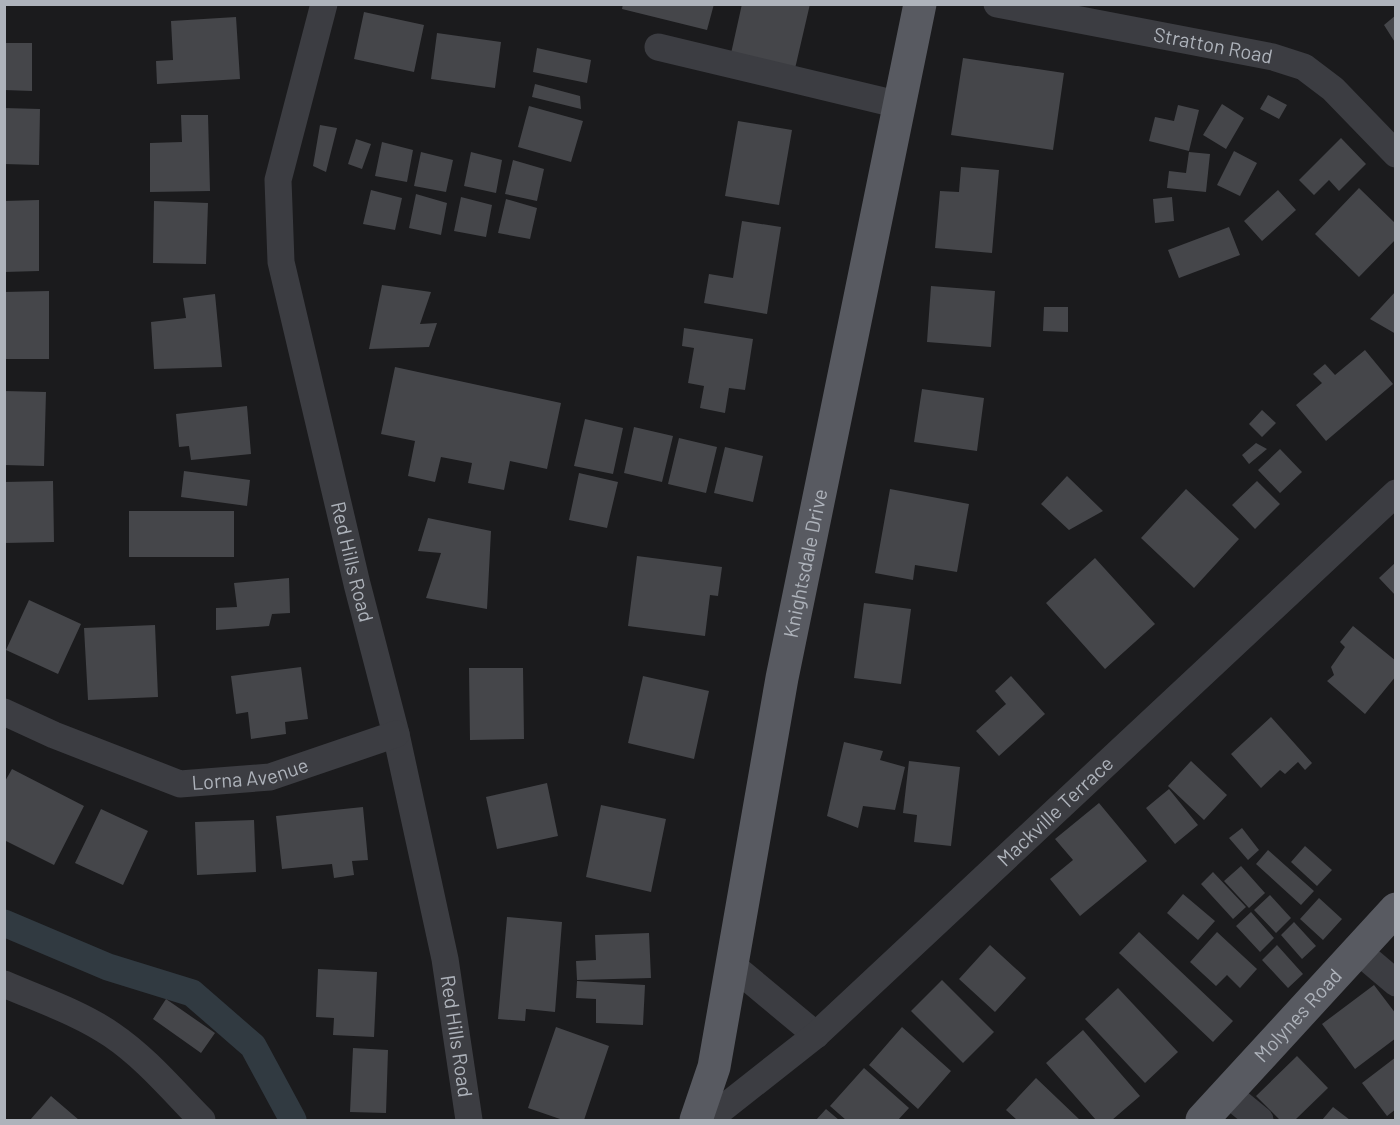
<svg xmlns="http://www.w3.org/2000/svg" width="1400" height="1125" viewBox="0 0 1400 1125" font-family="Barlow,sans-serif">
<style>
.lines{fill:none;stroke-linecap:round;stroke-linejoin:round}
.canal{stroke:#313a41;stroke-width:27}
.building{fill:#45464a}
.minor{stroke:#3c3d42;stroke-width:27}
.major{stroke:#585a61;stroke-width:33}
.labels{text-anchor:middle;stroke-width:4.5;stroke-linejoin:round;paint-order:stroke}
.street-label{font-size:20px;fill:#aeb3bb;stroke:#161618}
</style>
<rect width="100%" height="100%" fill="#1b1b1d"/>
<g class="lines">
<!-- canal -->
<path class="canal" d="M4 923 108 967 192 993 253 1046 293 1120"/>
</g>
<!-- building -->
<path class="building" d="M623 4H714L707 30 622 9Z
M742 4H810L794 73 730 58Z
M364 12 424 25 414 72 354 59Z
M1396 15V44L1384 25Z
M236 17 240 79 157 84 156 61 173 60 171 21Z
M437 33 501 42 495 88 431 79Z
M4 43H32V91L4 90Z
M537 48 591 60 587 83 533 72Z
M963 58 1064 73 1053 150 951 135Z
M535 84 580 96 581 109 532 97Z
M1268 95 1287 105 1279 119 1260 109Z
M1222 104 1244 118 1226 149 1203 135Z
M1178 105 1199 110 1189 151 1149 141 1155 117 1174 121Z
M529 106 583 121 571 162 518 147Z
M4 108 40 109 39 165 4 164Z
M181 115H208L210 191 150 192V143L182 142Z
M738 121 792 130 779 205 725 196Z
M320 125 337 128 326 172 313 166Z
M1341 138 1366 164 1339 191 1329 180 1314 195 1299 180Z
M356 139 371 144 362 169 348 164Z
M382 142 413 150 407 182 375 176Z
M1234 151 1257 163 1240 196 1217 185Z
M421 152 453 160 446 192 414 186Z
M471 152 502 160 496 193 464 186Z
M1189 152 1210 154 1206 192 1167 188 1169 171 1186 173Z
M513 160 544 169 537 201 505 194Z
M961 167 999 170 992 253 935 248 940 191 959 192Z
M1359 188 1396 224V239L1359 277 1315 234Z
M371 190 402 198 395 230 363 224Z
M1278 190 1296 210 1262 241 1244 221Z
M416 194 447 203 441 235 409 228Z
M461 197 492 205 486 237 454 231Z
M1172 197 1174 221 1155 223 1153 199Z
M506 199 537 208 530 239 498 233Z
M39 200V271L4 272V201Z
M154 201 208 203 206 264 153 263Z
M742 221 781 227 767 314 704 303 709 274 733 278Z
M1229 227 1240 255 1179 278 1168 250Z
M382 285 431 292 420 324 437 323 429 347 369 349Z
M931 286 995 291 991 347 927 342Z
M49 291V359H4V292Z
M1396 291V334L1370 319Z
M215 294 222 367 154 369 151 322 186 318 183 298Z
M1044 307H1068V332L1043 331Z
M684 328 753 339 745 390 729 388 725 413 700 408 704 386 688 383 694 348 682 346Z
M1365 350 1393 384 1326 441 1296 405 1322 383 1313 374 1325 364 1335 375Z
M395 367 561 403 547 469 510 461 504 490 468 483 472 463 441 457 435 482 408 476 415 441 381 434Z
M922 389 984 398 977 451 914 442Z
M4 391 46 392 44 466 4 465Z
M247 406 251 454 191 460 189 446 179 447 176 414Z
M1262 410 1276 423 1262 437 1249 424Z
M585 419 623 428 613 474 574 466Z
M634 427 673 436 662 482 624 473Z
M679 438 717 447 706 493 668 484Z
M1256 443 1267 449 1249 464 1242 455Z
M725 447 763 456 753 502 714 493Z
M1280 449 1302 472 1280 493 1258 470Z
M184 471 250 480 247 506 181 497Z
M579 473 618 482 607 528 569 520Z
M1067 476 1103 511 1069 530 1041 504Z
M53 481 54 542 4 543V482Z
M1257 481 1280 504 1255 529 1232 505Z
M890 489 969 504 957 572 915 565 913 580 875 573Z
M1186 489 1239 539 1194 588 1141 538Z
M129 511H234V557H129Z
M428 518 491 531 487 609 426 598 441 553 418 551Z
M637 556 722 567 718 596 710 595 705 636 628 626Z
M1095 558 1155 624 1105 669 1046 603Z
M1396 562V596L1379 578Z
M289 578 290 613 272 614 269 626 216 630V608L237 607 234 583Z
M29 600 81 624 58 674 6 650Z
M864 603 911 609 901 684 854 678Z
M155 625 158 697 88 700 84 628Z
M1353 626 1396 661V676L1365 714 1327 681 1334 675 1331 667 1345 647 1340 642Z
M301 667 308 719 285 722 286 734 251 739 248 712 236 714 231 676Z
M469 668H523L524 739 470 740Z
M643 676 709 691 694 759 628 743Z
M1011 676 1045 714 999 756 976 731 1006 704 995 691Z
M1271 717 1312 763 1305 770 1298 762 1285 774 1280 770 1261 788 1231 754Z
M844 742 883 751 880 760 905 767 895 810 863 806 858 828 827 816Z
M909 761 960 767 951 846 914 842 917 815 903 813Z
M1191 761 1227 795 1204 820 1168 786Z
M12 769 84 806 54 865 4 840V783Z
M547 783 558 836 497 849 486 797Z
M1169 789 1198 825 1175 844 1146 808Z
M1099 803 1147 861 1080 916 1050 879 1073 860 1055 839Z
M601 805 666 819 651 892 586 877Z
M363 807 368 860 352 861 354 875 334 878 332 864 282 869 276 816Z
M101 809 148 831 123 885 75 863Z
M254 820 256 872 197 875 195 822Z
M1242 828 1259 850 1248 860 1229 838Z
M1305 846 1332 870 1317 886 1291 862Z
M1268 850 1314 891 1301 905 1256 864Z
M1241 866 1265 893 1249 908 1224 881Z
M1213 872 1246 907 1233 919 1201 884Z
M1183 894 1215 921 1198 940 1167 913Z
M1270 895 1291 918 1276 933 1254 910Z
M1319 898 1342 919 1323 940 1300 919Z
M1251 912 1274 938 1260 952 1236 926Z
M507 917 562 922 555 1012 526 1009 525 1021 498 1019Z
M1294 922 1316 946 1302 959 1281 935Z
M1139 932 1233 1021 1213 1042 1119 953Z
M1217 932 1257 969 1240 988 1227 975 1216 986 1190 962Z
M649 933 651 978 577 980 576 961 596 960 595 935Z
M990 945 1026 978 995 1012 959 979Z
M1277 945 1303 974 1288 988 1262 960Z
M318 969 377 972 374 1037 333 1035 334 1018 316 1017Z
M942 980 994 1032 963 1063 911 1011Z
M577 981 645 985 643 1025 596 1023V999L576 998Z
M1374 985 1396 1014V1038L1355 1069 1322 1024Z
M1118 988 1178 1052 1145 1083 1085 1019Z
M166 999 215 1033 201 1053 153 1019Z
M556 1027 609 1046 584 1120H563L528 1108Z
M902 1027 951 1071 918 1109 869 1065Z
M1083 1030 1140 1096 1112 1120H1096L1046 1063Z
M353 1048 388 1050 386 1113 350 1112Z
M1297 1056 1328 1088 1295 1120H1280L1256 1096Z
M1396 1057V1109L1387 1116 1362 1083Z
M864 1068 909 1108 898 1120H846L830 1106Z
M1036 1078 1080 1120H1017L1006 1110Z
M51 1096 79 1120H30Z
M1333 1107 1350 1120H1322Z
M826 1109 839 1120H816Z"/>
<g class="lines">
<!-- minor -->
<g class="minor">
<path id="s1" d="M324 4 278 180 281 262 357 584 396 734 445 959 469 1120"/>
<path id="s2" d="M997 4 1273 57 1304 67 1333 89 1396 154"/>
<path d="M658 47 900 105"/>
<path id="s3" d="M4 712 54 735 180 784 270 777 396 734"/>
<path d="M1357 950 1396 983"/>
<path d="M732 965 816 1035"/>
<path d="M4 984C41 1000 80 1013 112 1035 146 1058 174 1092 202 1120"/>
<path d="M1227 1093 1260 1120"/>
<path id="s4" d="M708 1120 816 1035 1396 493"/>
</g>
<!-- major -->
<g class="major">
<path id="s5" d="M696 1120 714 1067 782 678 920 4"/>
<path id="s6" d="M1202 1120 1396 909"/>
</g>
</g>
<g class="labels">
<!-- street labels -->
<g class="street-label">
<text dy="7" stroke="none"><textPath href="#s2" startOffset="220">Stratton Road</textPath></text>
<text dy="7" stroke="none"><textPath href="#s1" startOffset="572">Red Hills Road</textPath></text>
<text dy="7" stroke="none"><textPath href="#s5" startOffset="568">Knightsdale Drive</textPath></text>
<text dy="7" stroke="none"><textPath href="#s3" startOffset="261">Lorna Avenue</textPath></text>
<text dy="7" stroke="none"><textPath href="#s4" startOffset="465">Mackville Terrace</textPath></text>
<text dy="7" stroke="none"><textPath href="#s6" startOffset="142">Molynes Road</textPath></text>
<text dy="7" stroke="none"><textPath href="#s1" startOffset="1058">Red Hills Road</textPath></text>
</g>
</g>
<!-- border -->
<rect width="1400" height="1125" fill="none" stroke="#aeb3bb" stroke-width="12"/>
</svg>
